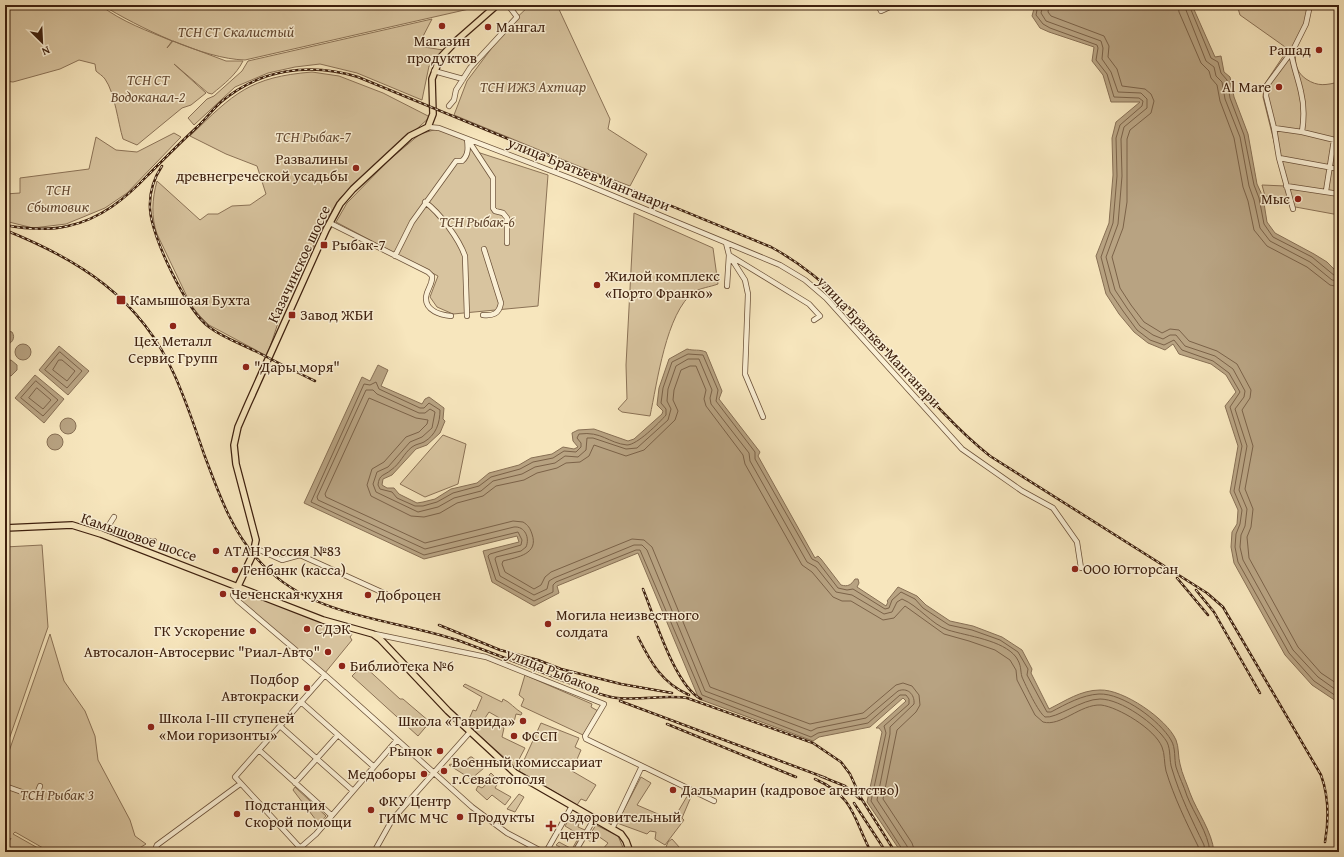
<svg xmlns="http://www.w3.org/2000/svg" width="1344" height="857" viewBox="0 0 1344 857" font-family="'Gentium Book Plus',serif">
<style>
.green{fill:#d8c49f;stroke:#8b7256}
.water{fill:#b8a382;stroke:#876f54}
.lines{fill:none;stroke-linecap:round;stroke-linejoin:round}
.shore{stroke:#7b6248;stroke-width:1}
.minor-casing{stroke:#6c523a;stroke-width:6}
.major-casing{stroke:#3e200e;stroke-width:8}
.minor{stroke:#faefd4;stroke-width:4.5}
.major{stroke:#f7e6bd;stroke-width:5.5}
.rail-casing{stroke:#3e200e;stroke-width:2.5}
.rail{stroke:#faefd4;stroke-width:1;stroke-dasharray:3;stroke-linecap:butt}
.poi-dot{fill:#8f2418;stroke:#faefd4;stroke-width:1.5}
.labels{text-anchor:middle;stroke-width:3;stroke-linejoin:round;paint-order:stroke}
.poi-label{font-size:15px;fill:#3e200e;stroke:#faefd4;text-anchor:start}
.park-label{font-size:15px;font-style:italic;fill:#644932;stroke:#faefd4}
.street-label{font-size:15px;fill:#3e200e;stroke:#faefd4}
</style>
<rect width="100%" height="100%" fill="#f7e6bd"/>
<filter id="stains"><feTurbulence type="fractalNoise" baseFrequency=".005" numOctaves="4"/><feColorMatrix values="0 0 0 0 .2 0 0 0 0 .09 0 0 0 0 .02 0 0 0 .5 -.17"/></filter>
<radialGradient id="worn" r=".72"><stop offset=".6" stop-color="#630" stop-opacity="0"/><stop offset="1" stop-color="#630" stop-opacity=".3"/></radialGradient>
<!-- green -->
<path class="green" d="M17 5H100C122 22 148 31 172 41L167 48 173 41 226 61H243C236 75 224 84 212 94L208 93 174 64 206 93 191 105 182 108 137 145 123 139C118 123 115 93 105 79 103 76 98 73 96 71L95 64 79 60 60 69 13 82 5 81V7Z
M102 5H470L469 9 245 60C203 59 138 27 102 5Z
M530 5H557L610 119 608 129 647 154 630 186 588 170 454 115 467 81 509 25Z
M1237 5H1313C1305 26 1282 63 1306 79 1318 87 1326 85 1339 82V215L1290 206 1289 201 1265 196 1262 185 1285 186 1263 97 1264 85 1288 49 1240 15Z
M432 19 418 46 443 50 435 64 429 66 422 100 357 73 320 64 295 67 268 73 235 87 194 125 188 118 207 99 214 96 242 71 248 61Z
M312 72 339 76 383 93 430 117 340 198 329 216 286 299 267 356 209 325 200 316 191 305 157 234C151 217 152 199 157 181L200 220 208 214H218L232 206 250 205 266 194 257 166 226 154 190 136C234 93 250 77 312 72Z
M437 129 462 138 474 151 548 175 538 306 453 314 437 307 430 297 438 276 336 222 347 203 389 160 420 134Z
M174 133 181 137 127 193 105 208 66 224 33 228 5 221V194L20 193V178L89 169 96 137 116 150 137 152Z
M634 213 713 248 718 284C710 287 700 288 694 292 666 312 657 384 650 416L622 412 618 409 627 399 626 365Z
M443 435 466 444 458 484 425 497 400 484Z
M42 545 48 627 5 751V547Z
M238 593H242L291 609 333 627 335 630 352 634 350 637 352 640 325 673 241 601 237 596Z
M50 634 64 681 85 711 95 736 98 760 130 820 135 836 146 844 133 852H50L15 832 13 834 45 852H5V849L11 838 5 846V783L7 757Z
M363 665 400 699H403L430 722 418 736 352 676Z
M525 675 592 704 591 707 598 711 583 735 521 706 524 699 519 695Z
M465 684 502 702 503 699C510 702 515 709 522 713L521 715 516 714 514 722 510 724 489 712 485 718 504 728 502 737 525 748 515 767 463 721 469 719 473 710 476 711 482 697 463 686Z
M541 723 579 738 575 747 581 750 572 771 596 785 586 801 581 799 577 805 519 771Z
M470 757H472L484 768 471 779 449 765 451 764 456 767 462 764Z
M491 773 499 781 495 788 511 797 505 805 492 795 487 800 476 790 478 786 482 788 491 780 489 775Z
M641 777 651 783 637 805 665 817 672 814 676 815 689 793 682 790 683 787 693 792 682 818 684 820 665 845 655 839 656 832 650 831 647 834 617 823Z
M295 787 326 816 319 824 293 790Z
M519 794 524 797 515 812 507 809Z
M572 814 580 820 578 827 585 830 572 852H558L560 847 556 845 559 842 572 849 580 835 565 826Z
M596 825 618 836 625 852H616L612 848 608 852H604L602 850 608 843 598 836 591 842 587 839Z
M672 839 680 848 679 852H664L668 842Z"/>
<!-- water -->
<path class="water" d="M1035 5H1192L1215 57 1221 56 1224 72 1230 77 1234 97 1248 134 1257 184 1263 197 1267 222 1275 233 1314 254 1327 262 1339 274V703L1312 685 1285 655 1234 563 1231 547 1232 532 1237 524 1238 510 1230 492 1238 446 1225 406 1236 392 1226 375 1211 364 1179 354 1173 344 1165 350 1148 343 1134 332 1119 314 1106 294 1096 256 1109 223 1113 175 1112 138 1116 122 1140 102H1111L1103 75 1092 61 1094 47 1049 32 1040 28 1032 16Z
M5 330 12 332C16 338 12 344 5 345Z
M15 352a8 8 0 1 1 16 0a8 8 0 1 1-16 0Z
M59 346 89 371 68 395 39 370Z
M687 349C694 351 699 349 706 352L722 391 719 399 760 452 758 456 815 558 818 556 821 559 841 585C848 587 851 585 855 579H858L859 583 857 587 886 606 888 602 887 601 898 587 917 596 926 605 950 621 973 626 1002 637 1022 650 1032 669 1031 673 1049 709C1065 701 1081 690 1100 690 1123 689 1167 719 1176 740 1179 747 1178 757 1180 764 1182 774 1187 784 1190 793 1197 812 1212 831 1214 852H901L867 802 882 732 879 728H876L906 701 903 698 870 727 819 737 813 741 699 699 638 553 557 586 559 593 534 606 492 582 483 551 519 542 517 536 424 559 304 503 362 377 370 381 378 365 388 370 381 386 422 404 425 399 429 397 444 408 443 419 445 421 440 433 427 445 416 449 392 475 383 479 382 485 387 488H394L399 494 417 503 423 502 435 499 451 489 477 483 489 473 519 465 531 458 552 454 563 447 574 449 578 447 573 441 572 433 578 430 594 429 628 441 634 439 662 414 663 411 657 405 659 388 669 359Z
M11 360 17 365V370L11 376 6 375 5 361Z
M35 375 64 399 44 423 15 398Z
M60 426a8 8 0 1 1 16 0a8 8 0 1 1-16 0Z
M47 442a8 8 0 1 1 16 0a8 8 0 1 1-16 0Z"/>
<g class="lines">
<!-- shore -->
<path class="shore" d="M1038 5 1036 15 1043 24 1050 28 1097 45 1098 48 1096 60 1107 74 1114 97 1139 98 1143 101 1142 106 1120 125 1116 138 1117 176 1113 223 1101 257 1110 292 1123 311 1137 330 1150 340 1164 345 1174 340 1182 350 1213 361 1229 373 1240 392 1230 407 1242 446 1234 491 1242 510 1240 524 1236 534 1235 547 1238 562 1289 653 1314 681 1339 698
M1043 5 1041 13 1046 21 1101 41 1103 48 1102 59 1111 72 1118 92 1141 93 1147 99V108L1124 127 1121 139 1122 176 1118 224 1106 257 1115 290 1127 308 1140 326 1153 335 1163 339 1170 335H1176L1185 346 1215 356 1233 369 1245 391 1244 397 1235 409 1247 446 1239 490 1247 509 1245 526 1241 535 1240 547 1243 560 1293 650 1318 677 1339 692
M1049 5 1048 12 1051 16 1104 36 1109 46 1108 57 1117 69 1122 86 1145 89 1151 94 1154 101 1151 113 1130 130 1127 139V202L1123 228 1112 257 1120 288 1131 305 1144 322 1162 333 1170 329 1179 330 1189 341 1217 351 1237 364 1251 390 1250 398 1242 410 1253 446 1245 489 1253 509 1251 527 1247 537 1249 558 1298 647 1321 673 1339 685
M1178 5 1179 12 1201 63 1209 71 1211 78 1217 85 1220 101 1234 138 1243 187 1248 201 1254 230 1267 246 1307 267 1330 285 1339 287
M1184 5 1206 61 1214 67 1216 76 1222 82 1225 99 1240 137 1249 186 1254 200 1260 228 1270 241 1310 262 1332 280 1339 281
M1189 5 1211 58 1218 62 1221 73 1227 80 1230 98 1244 135 1254 185 1259 198 1264 224 1273 237 1312 257 1335 276H1339
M60 352 82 371 67 388 45 370Z
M59 360H62L75 371 67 381 53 370Z
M36 381 58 400 43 416 21 398Z
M37 388 51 400 43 409 29 398Z
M904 852 871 801 886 733 884 726 909 704V699L906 695H900L868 723 818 733 811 737 702 695 640 550H636L556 582 553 585V592L534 601 496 580 488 556 490 554 521 545 522 540 518 532 424 555 311 502 364 384 370 385 376 382 379 389 420 408H424L429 403 440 410C440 423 436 435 424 442 420 444 416 444 412 447 404 453 400 464 391 470 384 476 379 474 378 485L380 489 392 492 397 498 415 506H423L437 502 453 493 479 486 491 477 520 469 533 462 553 458 564 451 576 452 581 447V443L577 438 579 434C602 431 608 443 627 445 637 445 659 423 666 415V409L661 403 663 388 672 362 688 354 703 355 718 390 716 401 755 452V459L812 559 818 562 838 588 847 590 853 589 885 609 889 608 892 600 901 592 915 599 923 608 949 625 972 630 1000 640 1018 652 1028 669 1027 675 1047 712H1051C1066 704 1082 695 1099 694 1123 693 1160 721 1171 740 1176 748 1174 759 1176 767 1179 777 1184 786 1187 796 1194 814 1208 832 1210 852
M909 852 907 846 877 800 890 734V727L914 704C915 694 907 687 898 691L866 718 817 728 811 731 705 691 647 550 642 545H634L554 578 549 581 547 589 534 595 500 576 495 559 496 557 521 551 526 547C530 538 525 526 514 527L425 549 318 500 317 497 366 390H373L377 394 419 413H425L430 409 435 412 432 428 422 437 410 442 388 467 377 472 373 484 376 492 418 512 438 507 454 498 481 491 493 481 522 474 535 467 555 463 565 456 578 457 586 450 587 438H593L626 449 637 448 668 420 671 409 667 401 668 389 676 366 688 359H699L712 390 710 398 711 404 749 453 750 461 807 562 816 567 836 592 852 595 884 614 892 612 897 602 902 599C919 606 931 624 948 630 967 636 1003 640 1016 657 1022 666 1020 670 1022 677 1026 686 1038 712 1045 717 1056 719 1082 699 1100 699 1121 699 1156 724 1167 742 1171 750 1169 761 1172 769 1180 796 1192 820 1204 845L1205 852
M915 852 912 843 883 799 897 730 916 712 920 705 919 695 912 686 903 683 896 685 863 713 810 724 710 687 652 547 644 540 632 539 551 572 545 577 541 585 534 589 505 572 502 564 503 561C518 557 539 554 532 534 530 528 528 525 523 522L513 521 425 543 326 497 325 494 369 398 416 418 428 420 427 424 419 432 406 437 384 462 372 469 367 485 371 496 411 516 424 517 440 513 457 503 483 496 496 486 524 480 537 473 557 468 566 463 580 462 589 456 594 445 626 456 644 450 675 420 678 411 673 400 674 390 681 370 690 366H696L706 390 704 399 706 406 743 455 745 464 802 565 812 572 833 597 842 601H851L883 620 894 618 905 606 944 634 969 641 995 650 1010 660 1016 670 1017 680 1035 715 1043 722C1061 727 1080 704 1101 705 1118 707 1155 729 1162 747 1165 754 1164 763 1166 771 1174 797 1186 822 1198 846L1199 852"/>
<defs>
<path id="minor" d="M878 5 881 11 894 5
M1291 52C1293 66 1298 78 1301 92 1304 104 1304 119 1302 132
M434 71 463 79
M449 106 454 100 456 90 470 68 517 17 508 5
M428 127 439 128 575 180 780 265 805 280 826 298 962 449 1022 491 1053 508 1077 542 1081 568
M1274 128 1302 132 1339 141
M468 140 493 178V208L495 211 503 213 507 218V243
M1279 158 1339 169
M1286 186 1339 194
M1326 191 1334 140
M425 202C440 213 459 239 465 256L467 316
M1293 209 1279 158 1274 128 1266 96 1267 85 1293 50 1306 24 1310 5
M330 223 428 272 432 276C433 284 427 289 426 297 425 311 441 315 451 316
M726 243 729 255 809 304 820 316 814 320
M729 255 745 280 748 294 745 374 763 417
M395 256 412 222 456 161H462C469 155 468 147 467 139
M727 286 729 255
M483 315C493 316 499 314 501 303L484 249
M114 517 107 528C122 536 138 542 154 541
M255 548 282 560 300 555 386 594
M238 586 233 595 238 601 325 675 472 807 507 833 543 852
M375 634 486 657 604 704 585 736 586 739 642 766 612 829
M301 702 373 766
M280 726 352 790
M259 750 331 815
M642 766 714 801
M295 783 338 735
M5 786 36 797 40 786
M300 848 316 834 397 740
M154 852 157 845 240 784
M304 852 235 777 325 675
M374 852 392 820 470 732
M546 852 572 806
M575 852 594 819"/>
<path id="major" d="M5 528 72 525 101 534 323 620 373 634 380 639 448 711 515 773 621 834 626 841 630 852
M238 586 253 554 256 540 236 464 234 445 238 427 248 404 326 230 340 204 353 189 410 136 428 127 433 114 432 79 440 58 456 41 497 5"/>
</defs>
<!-- minor casing -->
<use href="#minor" class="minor-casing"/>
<!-- major casing -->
<use href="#major" class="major-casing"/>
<!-- minor -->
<use href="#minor" class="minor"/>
<!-- major -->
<use href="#major" class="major"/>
<defs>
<path id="rail" d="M162 166C154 178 149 193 150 209 151 236 187 311 209 327 222 337 239 343 255 351 275 361 294 371 315 381
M5 225C26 229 47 231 68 226 101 219 126 198 148 175 164 159 180 143 196 128 205 120 212 110 221 102 260 69 310 62 358 77L771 247C862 296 910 393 990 456L1207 593 1223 607 1321 775C1329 797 1329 819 1325 842
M5 230C80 260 140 298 174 374 186 400 195 428 204 454 219 494 232 533 262 564 315 619 392 618 460 641 492 653 524 665 556 678 574 685 592 693 611 697 636 702 662 694 687 698L813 743 841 762 850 774 861 798 895 852
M1177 578 1208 615
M643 589C654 616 675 686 701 699
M1196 590 1214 612 1260 693
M439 625 500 650 538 660 561 669 621 684 672 693
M638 637C651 663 662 683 689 695
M620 701 826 778
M667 724 796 777
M820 776 845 786 860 799
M815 779C855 797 853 818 871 852
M854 803 886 852"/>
</defs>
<!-- rail casing -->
<use href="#rail" class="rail-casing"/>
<!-- rail -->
<use href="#rail" class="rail"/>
</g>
<!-- markers -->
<g class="poi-dot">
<circle cx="442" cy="26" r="4"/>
<circle cx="488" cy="27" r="4"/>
<circle cx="1319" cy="50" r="4"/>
<circle cx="1279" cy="87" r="4"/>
<circle cx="356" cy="168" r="4"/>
<circle cx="1298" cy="199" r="4"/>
<rect x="320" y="241" width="8" height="8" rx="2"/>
<circle cx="597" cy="285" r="4"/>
<rect x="116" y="295" width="10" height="10" rx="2"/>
<rect x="288" y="311" width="8" height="8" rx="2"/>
<circle cx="173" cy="326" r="4"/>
<circle cx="246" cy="367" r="4"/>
<circle cx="216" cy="551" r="4"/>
<circle cx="1075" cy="569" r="4"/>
<circle cx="235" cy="570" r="4"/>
<circle cx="223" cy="594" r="4"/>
<circle cx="368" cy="595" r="4"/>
<circle cx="548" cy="624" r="4"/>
<circle cx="307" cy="629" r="4"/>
<circle cx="253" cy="631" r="4"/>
<circle cx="328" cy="652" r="4"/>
<circle cx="342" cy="666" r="4"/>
<circle cx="307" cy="688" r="4"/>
<circle cx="523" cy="721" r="4"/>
<circle cx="151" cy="727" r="4"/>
<circle cx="514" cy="736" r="4"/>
<circle cx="440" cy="751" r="4"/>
<circle cx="444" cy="771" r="4"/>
<circle cx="424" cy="774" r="4"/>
<circle cx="673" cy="790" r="4"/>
<circle cx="371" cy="810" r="4"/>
<circle cx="237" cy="814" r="4"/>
<circle cx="460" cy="817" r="4"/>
<path d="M549 820h4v4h4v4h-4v4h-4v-4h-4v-4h4z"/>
</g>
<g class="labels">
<!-- poi labels -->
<g class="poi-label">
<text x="496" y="32">Мангал</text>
<text x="442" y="46" text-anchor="middle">Магазин<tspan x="442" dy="17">продуктов</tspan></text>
<text x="1311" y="55" text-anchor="end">Рашад</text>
<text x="1271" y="92" text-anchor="end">Al Mare</text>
<text x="348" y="164" text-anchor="end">Развалины<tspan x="348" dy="17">древнегреческой усадьбы</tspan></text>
<text x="1290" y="204" text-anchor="end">Мыс</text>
<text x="332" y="250">Рыбак-7</text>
<text x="605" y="281">Жилой комплекс<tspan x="605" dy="17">«Порто Франко»</tspan></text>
<text x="130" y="305">Камышовая Бухта</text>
<text x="300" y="320">Завод ЖБИ</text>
<text x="173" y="346" text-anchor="middle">Цех Металл<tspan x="173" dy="17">Сервис Групп</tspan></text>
<text x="254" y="372">"Дары моря"</text>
<text x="224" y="556">АТАН Россия №83</text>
<text x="1083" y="574">ООО Югторсан</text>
<text x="243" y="575">Генбанк (касса)</text>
<text x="231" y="599">Чеченская кухня</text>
<text x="376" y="600">Доброцен</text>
<text x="556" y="620">Могила неизвестного<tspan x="556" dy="17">солдата</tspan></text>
<text x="315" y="634">СДЭК</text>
<text x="245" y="636" text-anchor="end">ГК Ускорение</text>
<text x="320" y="657" text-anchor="end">Автосалон-Автосервис "Риал-Авто"</text>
<text x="350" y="671">Библиотека №6</text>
<text x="299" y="684" text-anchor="end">Подбор<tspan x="299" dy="17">Автокраски</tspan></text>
<text x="159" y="723">Школа I-III ступеней<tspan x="159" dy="17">«Мои горизонты»</tspan></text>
<text x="515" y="726" text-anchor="end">Школа «Таврида»</text>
<text x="522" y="741">ФССП</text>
<text x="432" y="756" text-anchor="end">Рынок</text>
<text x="452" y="767">Военный комиссариат<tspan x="452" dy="17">г.Севастополя</tspan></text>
<text x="416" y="779" text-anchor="end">Медоборы</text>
<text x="681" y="795">Дальмарин (кадровое агентство)</text>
<text x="379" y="806">ФКУ Центр<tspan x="379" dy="17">ГИМС МЧС</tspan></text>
<text x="245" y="810">Подстанция<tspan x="245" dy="17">Скорой помощи</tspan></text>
<text x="468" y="822">Продукты</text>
<text x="560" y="822">Оздоровительный<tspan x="560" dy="17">центр</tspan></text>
</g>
<!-- park labels -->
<g class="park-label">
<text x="236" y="37">ТСН СТ Скалистый</text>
<text x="148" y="85">ТСН СТ<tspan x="148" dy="17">Водоканал-2</tspan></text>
<text x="533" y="92">ТСН ИЖЗ Ахтиар</text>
<text x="313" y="142">ТСН Рыбак-7</text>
<text x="58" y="195">ТСН<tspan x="58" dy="17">Сбытовик</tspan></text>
<text x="477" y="227">ТСН Рыбак-6</text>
<text x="57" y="800">ТСН Рыбак 3</text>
</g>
<!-- street labels -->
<g class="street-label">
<text transform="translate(589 174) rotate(22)" y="5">улица Братьев Манганари</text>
<text transform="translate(299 264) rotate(-65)" y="5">Казачинское шоссе</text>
<text transform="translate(879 342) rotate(47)" y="5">улица Братьев Манганари</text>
<text transform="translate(139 537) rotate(19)" y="5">Камышовое шоссе</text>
<text transform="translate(553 671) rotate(22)" y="5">улица Рыбаков</text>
</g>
</g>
<!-- margin -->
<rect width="1344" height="857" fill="none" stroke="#f7e6bd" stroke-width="20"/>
<rect x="6" y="6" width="1332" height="845" fill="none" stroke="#3e200e" stroke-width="2"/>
<rect x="10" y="10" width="1324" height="837" fill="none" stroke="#3e200e"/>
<!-- north arrow -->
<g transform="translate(42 42) rotate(156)" stroke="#faefd4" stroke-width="3" paint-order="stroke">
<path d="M0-3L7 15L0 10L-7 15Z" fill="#3e200e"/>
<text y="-6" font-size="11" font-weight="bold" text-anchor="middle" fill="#3e200e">N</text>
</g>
<rect width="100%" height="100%" filter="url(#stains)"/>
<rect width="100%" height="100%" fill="url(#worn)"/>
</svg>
